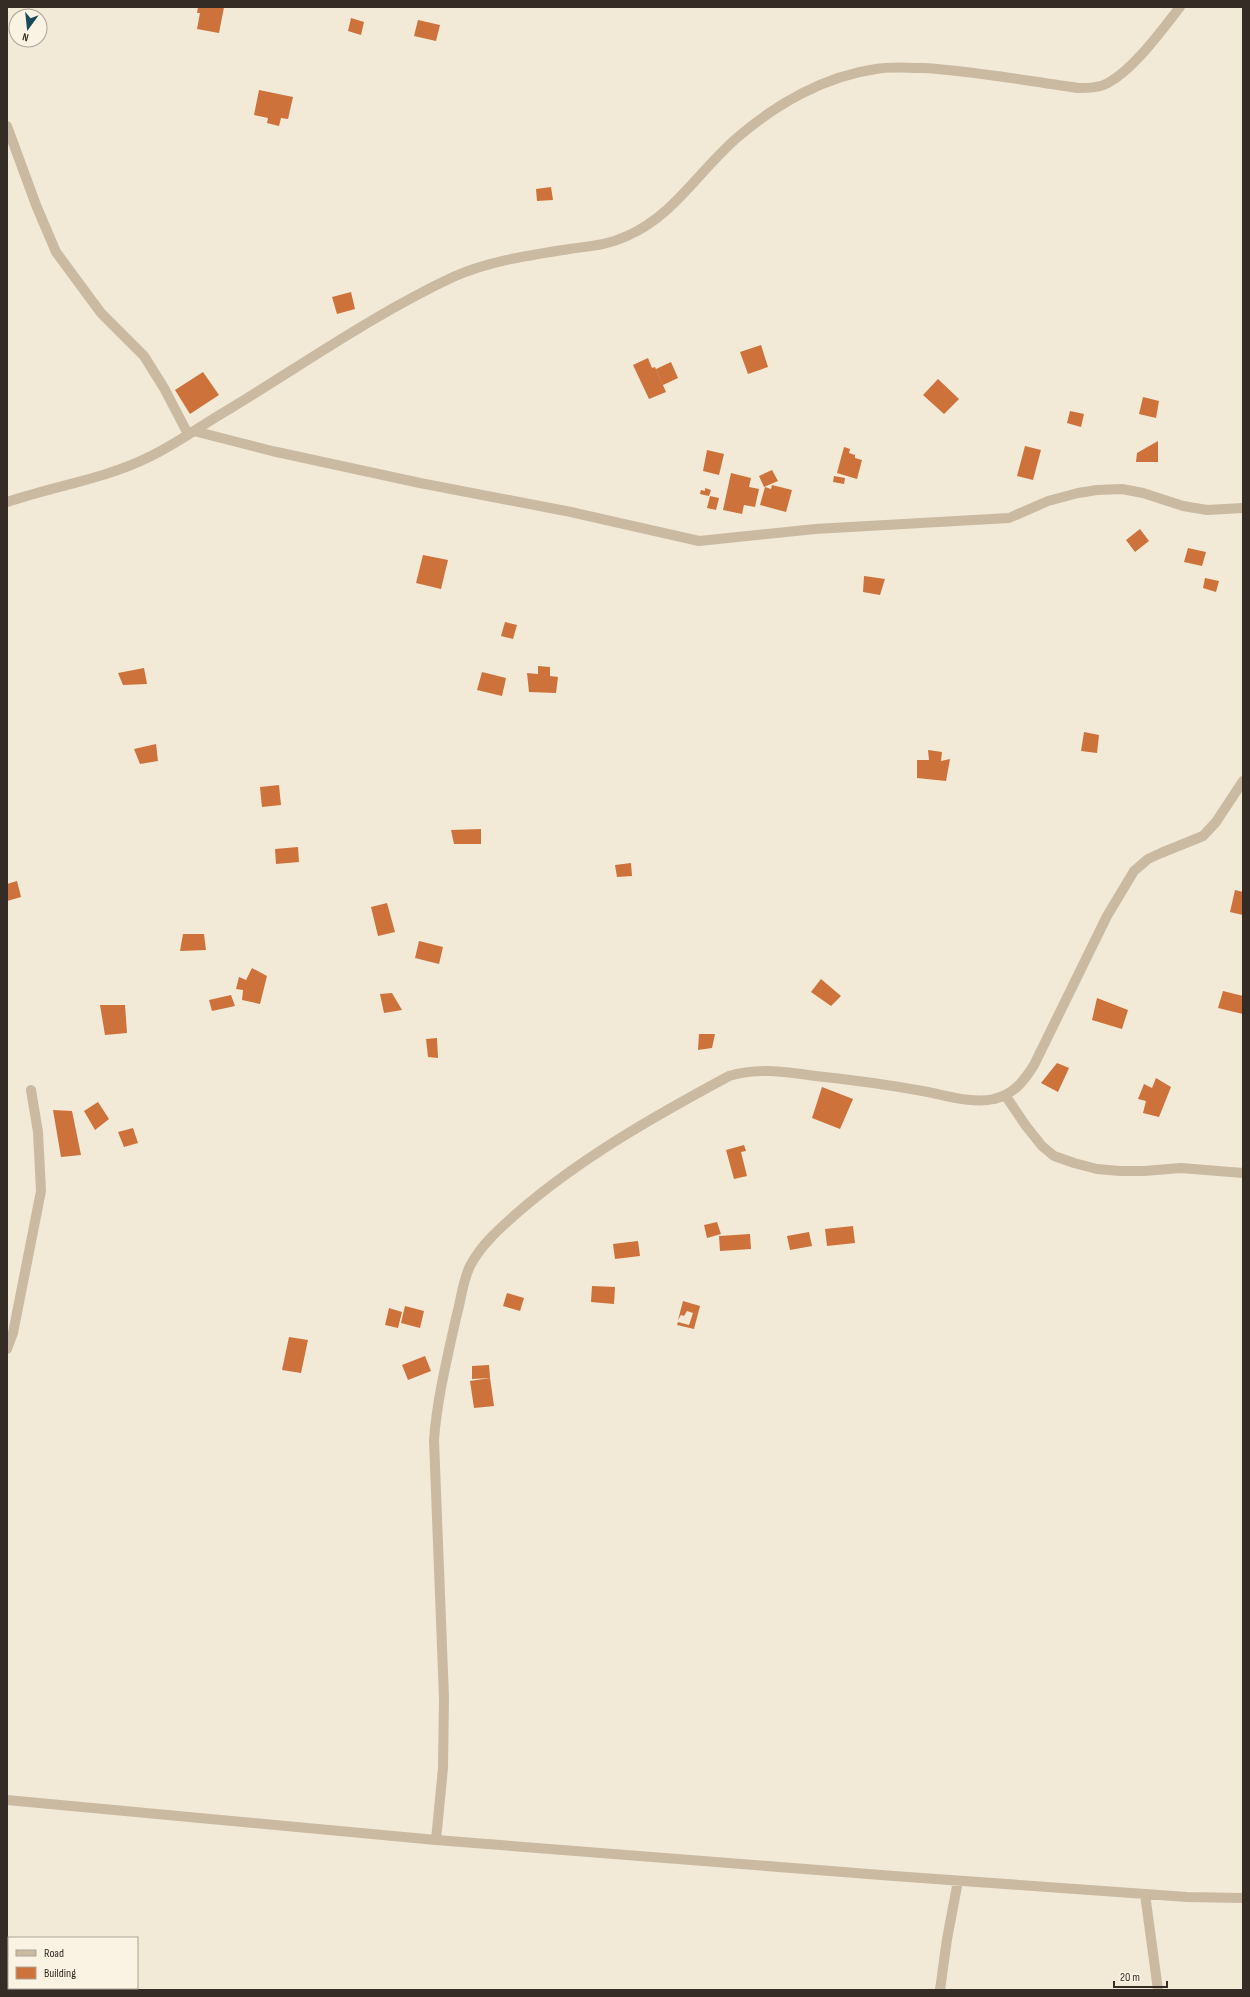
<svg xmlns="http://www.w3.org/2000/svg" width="1250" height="1997" viewBox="0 0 1250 1997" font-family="'Sofia Sans Condensed',sans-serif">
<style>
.building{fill:#cc723a}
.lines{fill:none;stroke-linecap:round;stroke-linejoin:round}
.minor{stroke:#cabaa2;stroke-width:10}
</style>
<rect width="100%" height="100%" fill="#f2e9d7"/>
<!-- building -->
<path class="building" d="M198 7H224L219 33 197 29 200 13H197Z
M351 18 364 22 361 35 348 31Z
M418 20 440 25 436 41 414 36Z
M259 90 293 97 288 119 281 118 279 126 267 123 268 118 254 115Z
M551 187 553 200 537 201 536 189Z
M351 292 355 309 337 314 332 297Z
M761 345 768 367 748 374 740 352Z
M648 358 652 368 655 367 666 392 649 399 633 365Z
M671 362 678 378 663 385 656 369Z
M203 372 219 395 190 414 175 390Z
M938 379 959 399 944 414 923 395Z
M1143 397 1159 401 1156 418 1139 414Z
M1070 411 1084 414 1081 427 1067 423Z
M1158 441V462H1136L1137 453Z
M1025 446 1041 450 1033 480 1017 476Z
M844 447 850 449 849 453 855 455V458L862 460 857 479 837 473Z
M707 450 724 454 719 475 703 471Z
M772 470 778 481 764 487 759 476Z
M731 473 751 478 749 487 759 489 755 507 744 505 742 514 723 510Z
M834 476 845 478 844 484 833 482Z
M772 485 792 490 786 512 760 505 765 487 771 489Z
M705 488 711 490 709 496 700 494 701 490 705 491Z
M710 496 719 498 716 510 707 508Z
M1140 529 1149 541 1135 552 1126 540Z
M1188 548 1206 552 1202 566 1184 562Z
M423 555 448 560 441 589 416 583Z
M864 576 885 579 880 595 863 592Z
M1205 578 1219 581 1216 592 1203 588Z
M505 622 517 625 513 639 501 636Z
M538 666 550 667V676L558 677 556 693 529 692 527 673 538 674Z
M144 668 147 684 123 685 118 673Z
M482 672 506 678 502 696 477 690Z
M1084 732 1099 735 1097 753 1081 751Z
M156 744 158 761 140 764 134 749Z
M928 750 942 752 941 761 950 759 946 781 917 778V760H929Z
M279 785 281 805 262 807 260 787Z
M481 829V844H454L451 830Z
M298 847 299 862 276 864 275 849Z
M631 863 632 876 617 877 615 865Z
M17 881 21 897 7 901V884Z
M1235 890 1243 892V915L1230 912Z
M387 903 395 932 378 936 371 907Z
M183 934H204L206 950 180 951Z
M419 941 443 947 439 964 415 958Z
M252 968 267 976 260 1004 242 1000 243 990 236 989 239 977 246 980Z
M821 979 841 996 831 1006 811 992Z
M1223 991 1243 996V1014L1218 1008Z
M392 993 402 1010 384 1013 380 994Z
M231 995 235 1006 212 1011 209 1000Z
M1097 998 1128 1010 1122 1029 1092 1020Z
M100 1005H125L127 1033 105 1035Z
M699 1034H715L712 1048 698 1050Z
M437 1038 438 1058 428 1057 426 1039Z
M1057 1063 1069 1068 1058 1092 1041 1083Z
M1156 1078 1171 1087 1159 1117 1143 1113 1146 1101 1138 1099 1144 1084 1152 1088Z
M822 1087 853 1099 840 1129 812 1118Z
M98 1102 109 1119 95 1130 84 1111Z
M53 1110 72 1111 81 1155 61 1157Z
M133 1128 138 1143 124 1147 118 1132Z
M744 1145 746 1151 741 1152 747 1176 734 1179 726 1150Z
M717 1222 721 1234 707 1238 704 1225Z
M853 1226 855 1243 827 1246 825 1229Z
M809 1232 812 1246 790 1250 787 1236Z
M750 1234 751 1249 720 1251 719 1236Z
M638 1241 640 1256 615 1259 613 1244Z
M592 1286 615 1287 614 1304 591 1302Z
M507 1293 524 1298 520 1311 503 1306Z
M683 1301 700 1306 694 1329 677 1325 678 1322 689 1325 693 1313 687 1311 684 1316 681 1315 678 1320Z
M405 1306 424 1311 420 1328 401 1323Z
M389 1308 402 1312 398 1328 385 1325Z
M289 1337 308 1340 301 1373 282 1370Z
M425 1356 431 1371 408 1380 402 1365Z
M489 1365 490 1378 472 1379V1366Z
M490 1378 494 1406 474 1408 470 1381Z"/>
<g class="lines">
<!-- minor -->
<path class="minor" d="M7 126 36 205 56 252 101 313 144 356 164 388 188 434
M194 431 272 451 420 483 571 512 699 541 815 529 1009 518 1048 501 1078 493 1097 490 1122 489 1143 493 1183 506 1207 510 1243 508
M7 502C54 486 105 479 149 457 174 445 198 428 221 414 298 368 372 315 453 277 489 261 531 255 569 249 590 246 608 245 627 236 675 215 700 169 738 137 776 104 825 76 876 69 891 66 908 68 924 68 975 71 1027 81 1078 88 1088 88 1099 88 1108 83 1134 69 1162 30 1180 7
M1005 1095 1026 1126 1042 1146 1054 1156 1074 1163 1097 1169 1120 1171H1144L1181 1168 1243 1173
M7 1349 13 1333 41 1191 38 1132 31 1090
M7 1800 436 1840 894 1876 1187 1897 1243 1898
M436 1840 443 1768 444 1698 434 1440C437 1399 447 1359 456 1318 461 1301 462 1283 470 1266 481 1245 499 1229 516 1214 580 1158 655 1116 729 1076 758 1067 787 1072 816 1076 854 1080 891 1085 928 1092 948 1096 974 1104 994 1099 1013 1095 1024 1081 1034 1065L1107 916 1134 871 1148 859 1161 853 1203 836 1216 822 1243 781
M1145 1894 1158 1990
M940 1990 947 1939 958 1881"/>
</g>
<!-- border -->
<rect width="1250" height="1997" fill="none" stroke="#352c25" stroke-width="16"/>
<!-- legend -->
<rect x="8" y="1937" width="130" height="52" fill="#faf2e3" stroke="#aba397"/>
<rect x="16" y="1950" width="20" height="6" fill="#cabaa2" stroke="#aba397"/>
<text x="44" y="1957" font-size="12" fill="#352c25">Road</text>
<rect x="16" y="1967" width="20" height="12" fill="#cc723a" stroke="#aba397"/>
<text x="44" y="1977" font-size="12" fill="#352c25">Building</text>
<!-- north arrow -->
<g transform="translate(28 28) rotate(195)"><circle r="19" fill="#faf2e3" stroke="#aba397"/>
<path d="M0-3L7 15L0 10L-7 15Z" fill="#194b58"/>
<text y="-6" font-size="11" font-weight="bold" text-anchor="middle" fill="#352c25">N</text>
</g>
<!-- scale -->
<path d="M1114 1981v6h53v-6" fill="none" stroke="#352c25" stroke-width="2"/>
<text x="1120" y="1981" font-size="12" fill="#352c25" stroke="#faf2e3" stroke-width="3" paint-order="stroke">20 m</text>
</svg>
